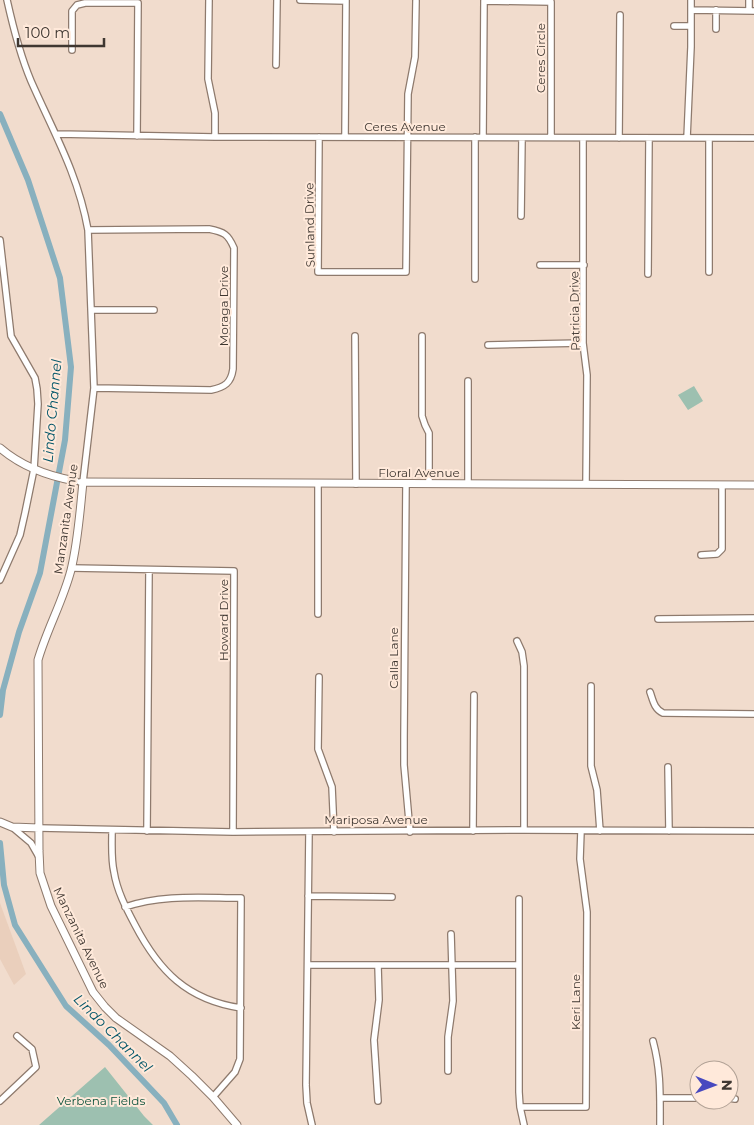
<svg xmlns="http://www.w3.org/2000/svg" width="754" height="1125" viewBox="0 0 754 1125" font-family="Montserrat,sans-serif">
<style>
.built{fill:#eacfbc}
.green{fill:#9dc0b0}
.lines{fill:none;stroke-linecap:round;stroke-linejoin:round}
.canal{stroke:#88b0be;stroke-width:6}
.minor-casing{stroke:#8e7a6d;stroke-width:8}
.tertiary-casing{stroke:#8e7a6d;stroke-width:9}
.minor{stroke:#fff;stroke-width:5.5}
.tertiary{stroke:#fff;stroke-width:7}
.labels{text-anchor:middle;stroke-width:4;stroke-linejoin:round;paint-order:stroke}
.street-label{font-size:12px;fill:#3f3731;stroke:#ffe9da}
.park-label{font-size:12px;fill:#0c523b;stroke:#ffe9da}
.water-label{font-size:14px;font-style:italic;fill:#005569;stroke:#ffe9da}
</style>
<rect width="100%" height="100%" fill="#f1dccd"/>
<!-- built -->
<path class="built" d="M0 903 26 974 14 985 0 959Z"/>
<!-- green -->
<path class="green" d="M694 386 703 401 688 410 678 395Z
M105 1067 144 1116 153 1125H39Z"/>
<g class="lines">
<!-- canal -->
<path class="canal" d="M0 114 28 180 60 278 71 367 65 440 40 573 19 632 3 690 0 715
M0 843 4 885 15 925 66 1006 109 1045 164 1103 177 1125"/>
<defs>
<path id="minor" d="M7 0C13 27 20 55 31 81 53 131 78 174 88 230L94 388 83 482H80
M209 0 208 79 215 113V137
M300 0 346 1
M749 0V11
M691 10 754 11
M716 10V29
M674 26H691
M72 50V11L77 5 85 3H138L137 136
M276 65 277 0
M57 134 215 137 754 138
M319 137 318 272H406L408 94 415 57 416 1
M345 137 346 0
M483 137 484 1 551 2V137
M583 138V343L587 375 586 484
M619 138 620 15
M687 138 691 47V0
M521 216 522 138
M88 230 209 229C224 232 228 234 234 248L233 369C231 383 225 387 211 390L94 388
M0 240 11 336 35 378 37 389 38 404 34 469 25 513 20 535 0 580
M540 265H584
M709 272V138
M648 274 649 138
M475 279V137
M92 310H154
M355 336 356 484
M422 336V416L425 425 429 433V484
M488 345 583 343
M468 381V484
M406 484 404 736V765L410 832
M701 555 717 554 722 549V485
M72 568 234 571 233 832
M318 614V484
M658 619 754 618
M517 641 522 652 524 666V830
M319 677 318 749 332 787 334 832
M591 686V766L597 790 600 831
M650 692C653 700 654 709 663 713L754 714
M668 767 669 831
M12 827 31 843 39 857
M39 828 233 832 524 830 754 831
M112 831C112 844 111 859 114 872 117 891 126 908 135 925 159 971 187 1000 241 1008
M147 831 149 570
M473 831 474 695
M309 832 306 1085 307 1103 312 1125
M308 896 392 897
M519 899V1092L520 1107 524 1125
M125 907C162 894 203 898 241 898L240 1059 235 1072 213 1097
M308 965H518
M653 1041C661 1071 660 1094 660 1125
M448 1071V1037L453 1001 451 934
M660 1098H699
M729 1098 735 1099
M0 1101 36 1067 32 1049 17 1036
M378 1101 374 1040 379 1000 378 966
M520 1107H586L587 912 580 859 581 831"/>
<path id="tertiary" d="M0 448C22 467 47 476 75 481
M0 822 12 827 39 828
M237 1125 213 1097 192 1076 170 1056 116 1018 105 1007 93 992 51 906 40 873 39 851 38 660C47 629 63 601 71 570 78 542 80 511 83 482L754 485"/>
</defs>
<!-- minor casing -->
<use href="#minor" class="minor-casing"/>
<!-- tertiary casing -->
<use href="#tertiary" class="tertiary-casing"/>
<!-- minor -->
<use href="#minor" class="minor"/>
<!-- tertiary -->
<use href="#tertiary" class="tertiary"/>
</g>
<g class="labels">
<!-- street labels -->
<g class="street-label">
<text transform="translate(541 58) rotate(-90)" y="4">Ceres Circle</text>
<text x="405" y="131">Ceres Avenue</text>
<text transform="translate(310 225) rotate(-91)" y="4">Sunland Drive</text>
<text transform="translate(224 306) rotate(-90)" y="4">Moraga Drive</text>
<text transform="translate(575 311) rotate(-91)" y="4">Patricia Drive</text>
<text x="419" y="477">Floral Avenue</text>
<text transform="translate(66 519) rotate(-82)" y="4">Manzanita Avenue</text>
<text transform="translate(224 620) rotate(-90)" y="4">Howard Drive</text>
<text transform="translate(394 658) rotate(-90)" y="4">Calla Lane</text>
<text x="376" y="824">Mariposa Avenue</text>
<text transform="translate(81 938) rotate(64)" y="4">Manzanita Avenue</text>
<text transform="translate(576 1002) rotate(-90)" y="4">Keri Lane</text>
</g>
<!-- park labels -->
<g class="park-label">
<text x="101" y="1105">Verbena Fields</text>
</g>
<!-- water labels -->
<g class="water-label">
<text transform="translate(52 411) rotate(-85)" y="5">Lindo Channel</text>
<text transform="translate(113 1033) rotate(45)" y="5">Lindo Channel</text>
</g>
</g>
<!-- north arrow -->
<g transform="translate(714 1085) rotate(91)"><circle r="24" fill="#ffe9da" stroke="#b2a296"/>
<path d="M0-4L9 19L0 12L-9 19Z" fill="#4849bf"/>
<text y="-8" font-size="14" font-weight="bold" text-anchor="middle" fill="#3f3731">N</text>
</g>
<!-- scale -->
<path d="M18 38v8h86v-8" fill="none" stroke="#3f3731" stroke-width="2.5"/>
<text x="25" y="38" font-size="15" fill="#3f3731" stroke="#ffe9da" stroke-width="4" paint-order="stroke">100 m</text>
</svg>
